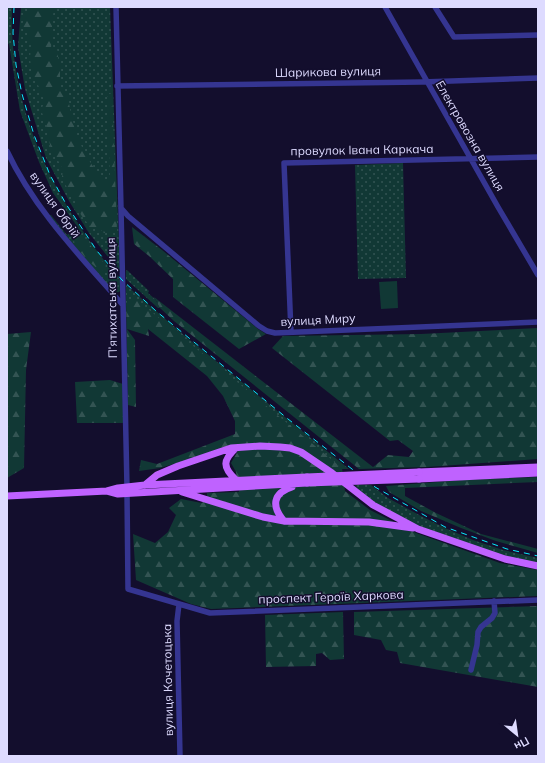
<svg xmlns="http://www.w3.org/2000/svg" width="545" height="763" viewBox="0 0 545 763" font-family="Mulish,sans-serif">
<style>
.grass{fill:url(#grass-dots)}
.forest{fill:url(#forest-firs)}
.pitch{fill:#113835}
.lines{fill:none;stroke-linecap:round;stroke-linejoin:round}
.minor{stroke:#353591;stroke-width:5.5}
.major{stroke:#bf62ff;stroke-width:7}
.rail{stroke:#07efff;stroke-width:1;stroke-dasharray:6 5;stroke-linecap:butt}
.major-bridge{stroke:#bf62ff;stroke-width:7}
.labels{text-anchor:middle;stroke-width:3;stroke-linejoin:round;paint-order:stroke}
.street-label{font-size:12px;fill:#dedbff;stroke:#130e2d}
</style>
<defs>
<pattern id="grass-dots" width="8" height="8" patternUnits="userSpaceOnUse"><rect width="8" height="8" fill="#113835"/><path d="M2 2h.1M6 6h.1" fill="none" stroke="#335453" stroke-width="1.8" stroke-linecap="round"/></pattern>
<pattern id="forest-firs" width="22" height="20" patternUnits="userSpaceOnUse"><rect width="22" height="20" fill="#113835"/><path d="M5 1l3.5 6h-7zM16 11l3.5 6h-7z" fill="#335453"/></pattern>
</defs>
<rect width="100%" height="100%" fill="#130e2d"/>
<!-- grass -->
<path class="grass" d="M7 7H12C9 86 36 159 79 225 87 238 97 251 107 264 111 268 117 273 119 278 121 281 120 286 121 290 118 294 115 292 111 290L49 215H51L67 235 77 226 53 193 39 162 20 111 9 44 7 43Z
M21 7H110L120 272 89 233 69 201 46 158 25 89 18 47Z
M403 163 406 278 358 279 355 165Z
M127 270 149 291 148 293 155 299 160 308H158L126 279V271Z
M126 285 185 336 349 469H342L299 439 126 303Z
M355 485H371L388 498 421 516 445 528 473 540 503 550 538 558V566L515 560 405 522 362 494Z"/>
<!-- forest -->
<path class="forest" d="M30 7H53C55 13 51 18 52 24 52 32 52 39 51 48L57 49 60 71V90L67 92C73 129 80 152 104 181L110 177 107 95 112 93 117 231 115 233H104L99 228 92 229C84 219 76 210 74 197L71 196 62 177 63 170 50 145 47 126 41 110 44 103 42 93 32 73 30 59 31 44 26 40 28 32 22 28 24 15Z
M132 227 162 250 258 329 266 334 239 349 173 297V279L149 256 134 244Z
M74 237H84L106 266 102 272C95 267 78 252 75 244 74 243 74 239 74 237Z
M154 297 373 467 388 455 409 457 413 451 398 440 390 441 272 348 283 336 421 334 538 328V459L427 467 359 469 174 321 160 308Z
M130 300H137L342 468 345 491 370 510 416 533 500 563 538 570V596L211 609 191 604 136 580 133 534 155 543 168 532 176 515 169 508 181 499 202 503 207 497V493L239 492 236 472 231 463 242 444 160 468 139 471 141 460 157 464 235 434V421L223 396 207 376 148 329 149 336 127 329 135 340 136 407 128 405 126 303Z
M31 332 26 370 24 468 7 478V334Z
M110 380 123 384 125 423H77L75 382Z
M538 477V482L405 488V496L436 513 481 534 538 549V553L496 541 461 528 421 511 389 492 386 486 463 480Z
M538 606V687L400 663 397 652 386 650 381 640 354 635V612Z
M343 612 344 659 330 660 322 653 316 654V666L266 667 265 615Z"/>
<!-- pitch -->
<path class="pitch" d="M397 281 398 308 381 309 379 282Z"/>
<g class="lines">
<!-- minor -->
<path class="minor" d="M116 7 121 208 127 487
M385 7 498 207 538 275
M435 7 454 37 538 35
M117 86 422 82 538 78
M7 151C34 209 81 257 122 304
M121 208 128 216 259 326 267 331 275 333 538 322
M291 332 284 163 538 157
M127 493 128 589 210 613 538 600
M179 604 177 621 180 756
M471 670 477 645 478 632 481 627 492 618 495 613 494 601"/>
<!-- major -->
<path class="major" d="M419 472 538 467
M419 479 538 473
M236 480C222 467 223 460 236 448
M145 485 157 475 178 466 231 448 260 446 280 447 290 448 301 452 332 473 373 505 418 529 505 559 538 566
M107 491 118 488 145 485 307 477
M182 492 263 517 284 521 369 522 413 528
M7 496 107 491 118 494 307 483
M284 521C271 506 273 493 292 487"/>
<!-- rail -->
<path class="rail" d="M14 7 13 33 16 65 22 94 34 135 50 175 66 204 97 251 122 280 156 311 288 419 375 487 445 527 507 549 538 556"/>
<!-- major-bridge -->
<path class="major-bridge" d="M307 477 419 472
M307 483 419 479"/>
</g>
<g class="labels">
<!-- street labels -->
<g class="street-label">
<text transform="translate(328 72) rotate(-1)" y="4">Шарикова вулиця</text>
<text transform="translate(470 136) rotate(60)" y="4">Електровозна вулиця</text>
<text transform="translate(362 150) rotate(-1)" y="4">провулок Івана Каркача</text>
<text transform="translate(55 205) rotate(55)" y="4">вулиця Обрій</text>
<text transform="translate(112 298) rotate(-91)" y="4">П’ятихатська вулиця</text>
<text transform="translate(318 320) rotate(-3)" y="4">вулиця Миру</text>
<text transform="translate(331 597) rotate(-2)" y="4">проспект Героїв Харкова</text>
<text transform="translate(168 680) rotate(-91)" y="4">вулиця Кочетоцька</text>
</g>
</g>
<!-- border -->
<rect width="545" height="763" fill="none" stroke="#dedbff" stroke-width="16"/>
<!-- north arrow -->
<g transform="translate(517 735) rotate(151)" stroke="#130e2d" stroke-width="3" paint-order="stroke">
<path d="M0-3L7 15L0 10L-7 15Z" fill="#dedbff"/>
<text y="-6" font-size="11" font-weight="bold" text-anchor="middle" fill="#dedbff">Пн</text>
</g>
</svg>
